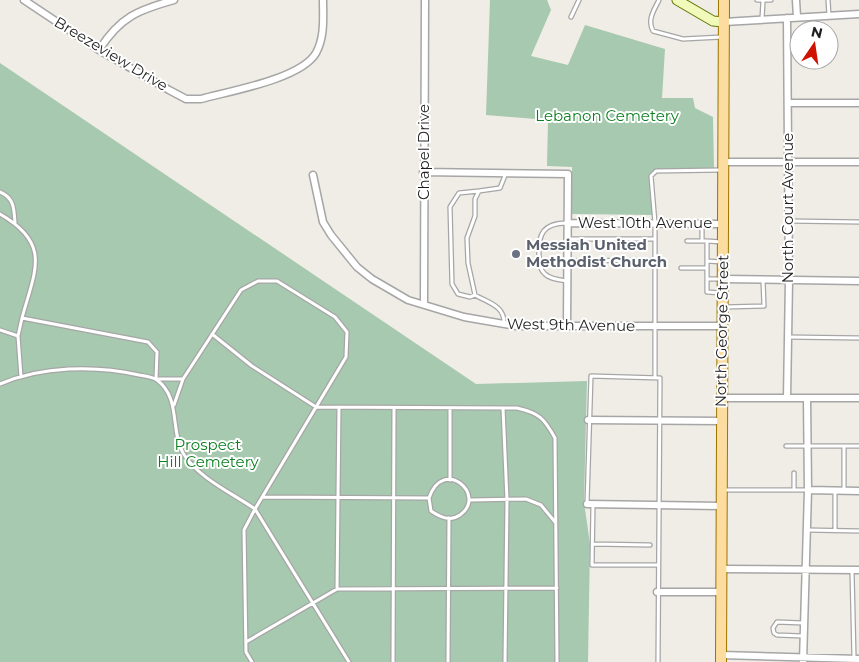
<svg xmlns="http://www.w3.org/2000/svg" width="859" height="662" viewBox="0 0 859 662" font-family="Montserrat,sans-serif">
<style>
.cemetery{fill:#a7c9af}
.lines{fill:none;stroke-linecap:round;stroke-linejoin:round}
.lane-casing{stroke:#a6a6a6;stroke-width:5.5}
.street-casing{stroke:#a6a6a6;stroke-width:9}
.secondary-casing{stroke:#617805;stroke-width:11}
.primary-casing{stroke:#9b7500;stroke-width:12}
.lane{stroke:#fff;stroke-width:3}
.street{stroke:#fff;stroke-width:6}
.secondary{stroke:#f1faba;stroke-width:9}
.primary{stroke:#fcdc9f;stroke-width:10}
.worship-dot{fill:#6b7280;stroke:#fff;stroke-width:2}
.labels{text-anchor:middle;stroke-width:4;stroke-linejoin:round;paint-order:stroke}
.street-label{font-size:15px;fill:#1f1f1f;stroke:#fff}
.park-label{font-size:15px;fill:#0c7f20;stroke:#fff}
.worship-label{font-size:15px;font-weight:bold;fill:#5b616d;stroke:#fff;text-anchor:start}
</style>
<rect width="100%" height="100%" fill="#f0ede6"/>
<!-- cemetery -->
<path class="cemetery" d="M490 0H547L551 10 531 56 568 65 585 25 665 49 662 98H693L695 108 713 117 714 170H653L654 215 572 214V167L547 166 548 120 486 115Z
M0 63 476 384 587 381 584 502 590 544 588 662H0Z"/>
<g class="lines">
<defs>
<path id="lane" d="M659 0C654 10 647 20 653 31L683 39 722 37
M757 0H771
M828 0 829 15
M571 17 579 0
M762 19 763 1
M0 192C14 198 14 208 15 223
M0 214C52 244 35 270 22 318
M790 221 859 222
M567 223C543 223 538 234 539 256 540 263 539 269 545 274 550 279 559 280 567 281
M568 239H655
M687 241H702V224
M707 241 722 242
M568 261 655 260
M707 261 722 262
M681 268H707V241H702
M707 268V292L722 293
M707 279H722
M475 295 470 297 458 294 452 284 450 207 459 193 479 191
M725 307 764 306 763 280
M504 324C505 306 489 303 475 295L468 263 467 238 475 216V199L479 191 500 188 506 173
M0 330 18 336
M212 334 252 366 316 407 517 408C539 413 544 418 555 438L557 662
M787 337 859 338
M655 376V223L651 176 656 171 721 170
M21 377 18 336 22 318 148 342 157 352 156 379H183
M0 384C42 366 95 365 139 375 144 376 153 377 157 380 181 398 170 430 183 453 198 478 232 493 255 509L346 357 347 332 335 317 277 281H258L241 290 183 379 174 405
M503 408 507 500 505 662
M786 446H859
M794 473V490
M450 480V408
M724 490H808
M844 490V446
M263 497 429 498C443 456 488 495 460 515 450 522 440 517 431 511L429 498
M470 500 526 499 541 505 555 522
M587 504 591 376 660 378 658 662
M593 505 592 565H658
M807 530 859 531
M835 531V491
M593 544 650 545
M852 571 854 658
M337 589 339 407
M803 636 777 635 774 633 773 628 777 622 803 623
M246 642 337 589 557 588
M252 662 246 652 244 530 255 509 349 662
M393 662 394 408
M448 662 449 518"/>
<path id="street" d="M24 0 99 50 169 90 186 99H201C230 91 301 79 316 53 325 37 323 17 323 0
M796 0 797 17
M787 18 789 280 787 398
M724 22 859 14
M99 50C120 17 138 10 174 0
M788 103H859
M723 162H859
M423 172 568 174 567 326
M313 175 323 222 331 235 357 267 372 279 408 300 464 317 516 326H722
M567 223 723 224
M723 279 859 281
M424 303 425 0
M721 398H859
M588 420 721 421
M808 490 859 491
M587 504 721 506
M722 569 859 570
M657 592H722
M721 655 859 659
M803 662 808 490 807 398"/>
<path id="secondary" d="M677 0 713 21 724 22"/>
<path id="primary" d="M721 662 724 0"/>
</defs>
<!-- lane casing -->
<use href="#lane" class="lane-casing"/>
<!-- street casing -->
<use href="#street" class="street-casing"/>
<!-- secondary casing -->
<use href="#secondary" class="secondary-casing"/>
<!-- primary casing -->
<use href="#primary" class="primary-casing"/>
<!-- lane -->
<use href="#lane" class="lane"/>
<!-- street -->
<use href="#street" class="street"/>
<!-- secondary -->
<use href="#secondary" class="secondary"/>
<!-- primary -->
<use href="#primary" class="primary"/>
</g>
<!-- markers -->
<circle class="worship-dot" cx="516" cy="254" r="5"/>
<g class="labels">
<!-- street labels -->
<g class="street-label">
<text transform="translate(111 54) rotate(31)" y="5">Breezeview Drive</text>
<text transform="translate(424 152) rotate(-90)" y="5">Chapel Drive</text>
<text transform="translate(788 208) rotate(-90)" y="5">North Court Avenue</text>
<text x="645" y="228">West 10th Avenue</text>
<text transform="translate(571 325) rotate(1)" y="5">West 9th Avenue</text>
<text transform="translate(722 331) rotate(-89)" y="5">North George Street</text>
</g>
<!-- park labels -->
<g class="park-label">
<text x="607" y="121">Lebanon Cemetery</text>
<text x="208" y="450">Prospect<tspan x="208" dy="17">Hill Cemetery</tspan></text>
</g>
<!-- worship labels -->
<g class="worship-label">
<text x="526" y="250">Messiah United<tspan x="526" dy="17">Methodist Church</tspan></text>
</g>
</g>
<!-- north arrow -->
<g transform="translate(814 45) rotate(13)"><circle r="24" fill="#ffffff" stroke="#a5a5a5"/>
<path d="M0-4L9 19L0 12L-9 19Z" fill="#cf1300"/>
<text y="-8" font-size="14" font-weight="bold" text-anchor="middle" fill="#1f1f1f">N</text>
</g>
</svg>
